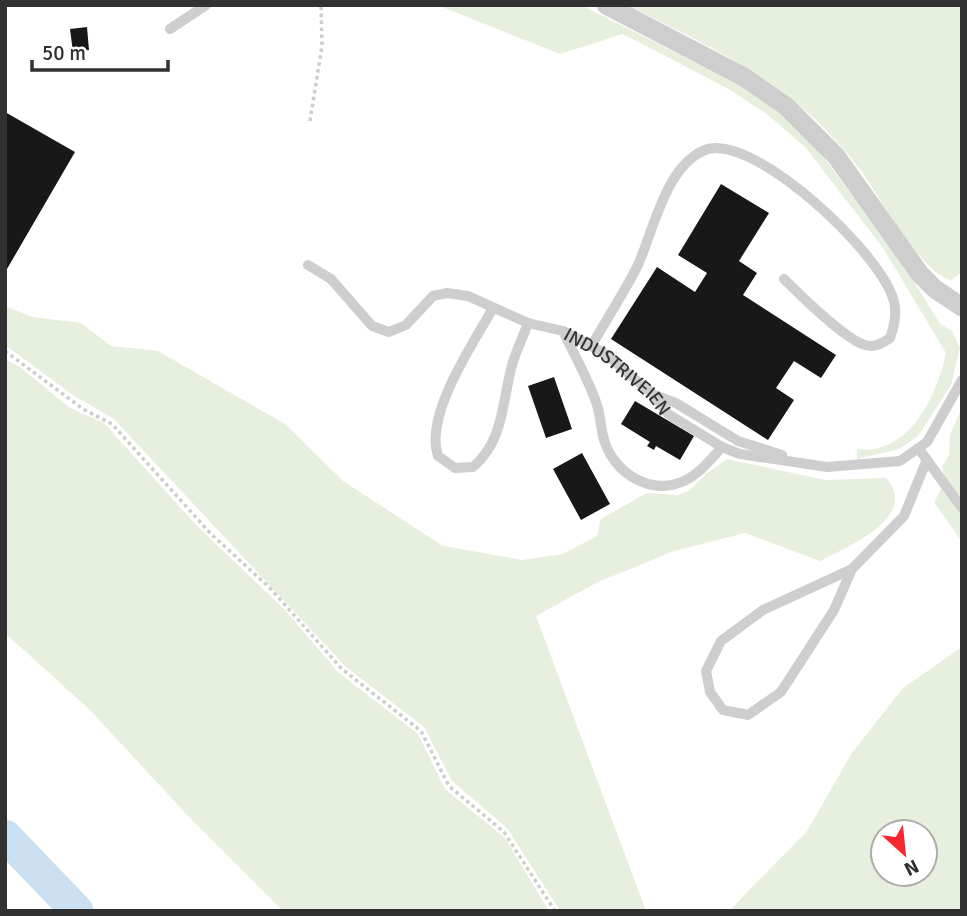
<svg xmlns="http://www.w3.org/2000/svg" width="967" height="916" viewBox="0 0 967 916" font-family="Signika,sans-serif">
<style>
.green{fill:#e7efdf;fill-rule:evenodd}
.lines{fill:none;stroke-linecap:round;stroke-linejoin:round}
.river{stroke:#cae0f0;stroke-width:33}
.building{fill:#181818}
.path{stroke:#cecece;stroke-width:3.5;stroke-dasharray:3.5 3.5;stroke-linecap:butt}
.service{stroke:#cecece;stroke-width:10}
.minor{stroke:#cecece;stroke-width:19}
.labels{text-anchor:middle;stroke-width:7;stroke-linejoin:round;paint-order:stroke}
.street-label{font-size:19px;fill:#313131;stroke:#fff}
</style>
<rect width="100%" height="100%" fill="#fff"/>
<!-- green -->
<path class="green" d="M437 5H581L738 84 779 112 818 149 908 272 940 324 952 331 960 348 951 385 918 436 899 449 857 459V449C909 456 937 396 946 353L883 248 806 148 768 115 727 88 623 34 560 54Z
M627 5H962L960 273 952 280C923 277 879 195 861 171 794 82 723 54 627 5Z
M5 306 32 317 81 323 111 346 158 351 285 424 343 481 443 546 522 560 563 554 597 536 601 519 647 493 678 495 690 490 707 473 727 459 825 480 886 478C921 516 847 547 820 561L745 533 674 551 598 582 536 616 646 911H560L507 828 452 781 424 727 346 667 114 419 73 395 5 345Z
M5 359 20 367 70 408 104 423 196 525 286 611 338 672 418 734 445 789 505 838 549 911H283L190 818 90 710 5 633Z
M962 407V502L945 481 942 467 949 455 950 435Z
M942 488 962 513V542L934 502Z
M962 647V911H729L807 831 852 753 903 688ZM883 832H925V874H883Z
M5 820 96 911H58L5 857Z"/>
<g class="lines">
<!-- river -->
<path class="river" d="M5 836 77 911"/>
</g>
<!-- building -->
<path class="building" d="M87 27 89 50 73 52 70 29Z
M5 112 75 152 7 269 5 268Z
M721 184 769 213 739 261 757 273 743 295 836 355 821 378 794 361 776 388 794 400 768 440 611 339 657 267 695 292 707 273 678 255Z
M554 377 572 429 546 438 528 386Z
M635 401 694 436 680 460 656 446 654 450 647 446 650 442 621 424Z
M582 453 610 504 581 520 553 469Z"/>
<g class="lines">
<!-- path -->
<path class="path" d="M310 121 322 46 321 5
M5 351 83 409 112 424 211 534 269 587 342 669 421 731 449 786 504 832 555 911"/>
<!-- service -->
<g class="service">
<path d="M170 29 206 5"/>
<path id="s1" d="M308 265 331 279 372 326 389 332 406 325 433 296 447 293 468 296 528 323 563 331 604 353 654 395 668 414 722 447 740 454 827 467 900 461 927 442 962 380"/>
<path d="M493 308C473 344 424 415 438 456L455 468 473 467C504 441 502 402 512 365 516 351 523 337 528 323"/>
<path d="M563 331C574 355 589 380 597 405 602 420 600 437 609 452 624 479 656 495 686 480 700 473 712 458 722 447"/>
<path d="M592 345C607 319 623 294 637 267 653 233 665 166 705 150 752 131 884 255 894 302 897 313 894 328 890 338 882 343 875 348 865 345 846 340 799 294 784 279"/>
<path d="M654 395 676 403 738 441 782 455"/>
<path d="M919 449 962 508"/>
<path d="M852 569 834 610 781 692 748 715 723 710 710 692 706 671 721 641 763 610 852 569 904 516 926 462"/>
</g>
<!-- minor -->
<path class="minor" d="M606 5 744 77 786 106 836 156 920 274 935 289 962 307"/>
</g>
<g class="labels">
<!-- street labels -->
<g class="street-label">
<text dy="7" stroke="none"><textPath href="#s1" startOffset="371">INDUSTRIVEIEN</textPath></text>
</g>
</g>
<!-- border -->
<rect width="967" height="916" fill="none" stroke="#313131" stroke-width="14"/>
<!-- north arrow -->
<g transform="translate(904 853) rotate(153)"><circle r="33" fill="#ffffff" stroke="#adadad" stroke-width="2"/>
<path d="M0-5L12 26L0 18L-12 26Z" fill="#f6252f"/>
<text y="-10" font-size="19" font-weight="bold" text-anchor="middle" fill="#313131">N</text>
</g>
<!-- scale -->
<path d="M32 60v10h136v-10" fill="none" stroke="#313131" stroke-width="3.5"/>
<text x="42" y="60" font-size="21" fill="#313131" stroke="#ffffff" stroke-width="5" paint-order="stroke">50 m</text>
</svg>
